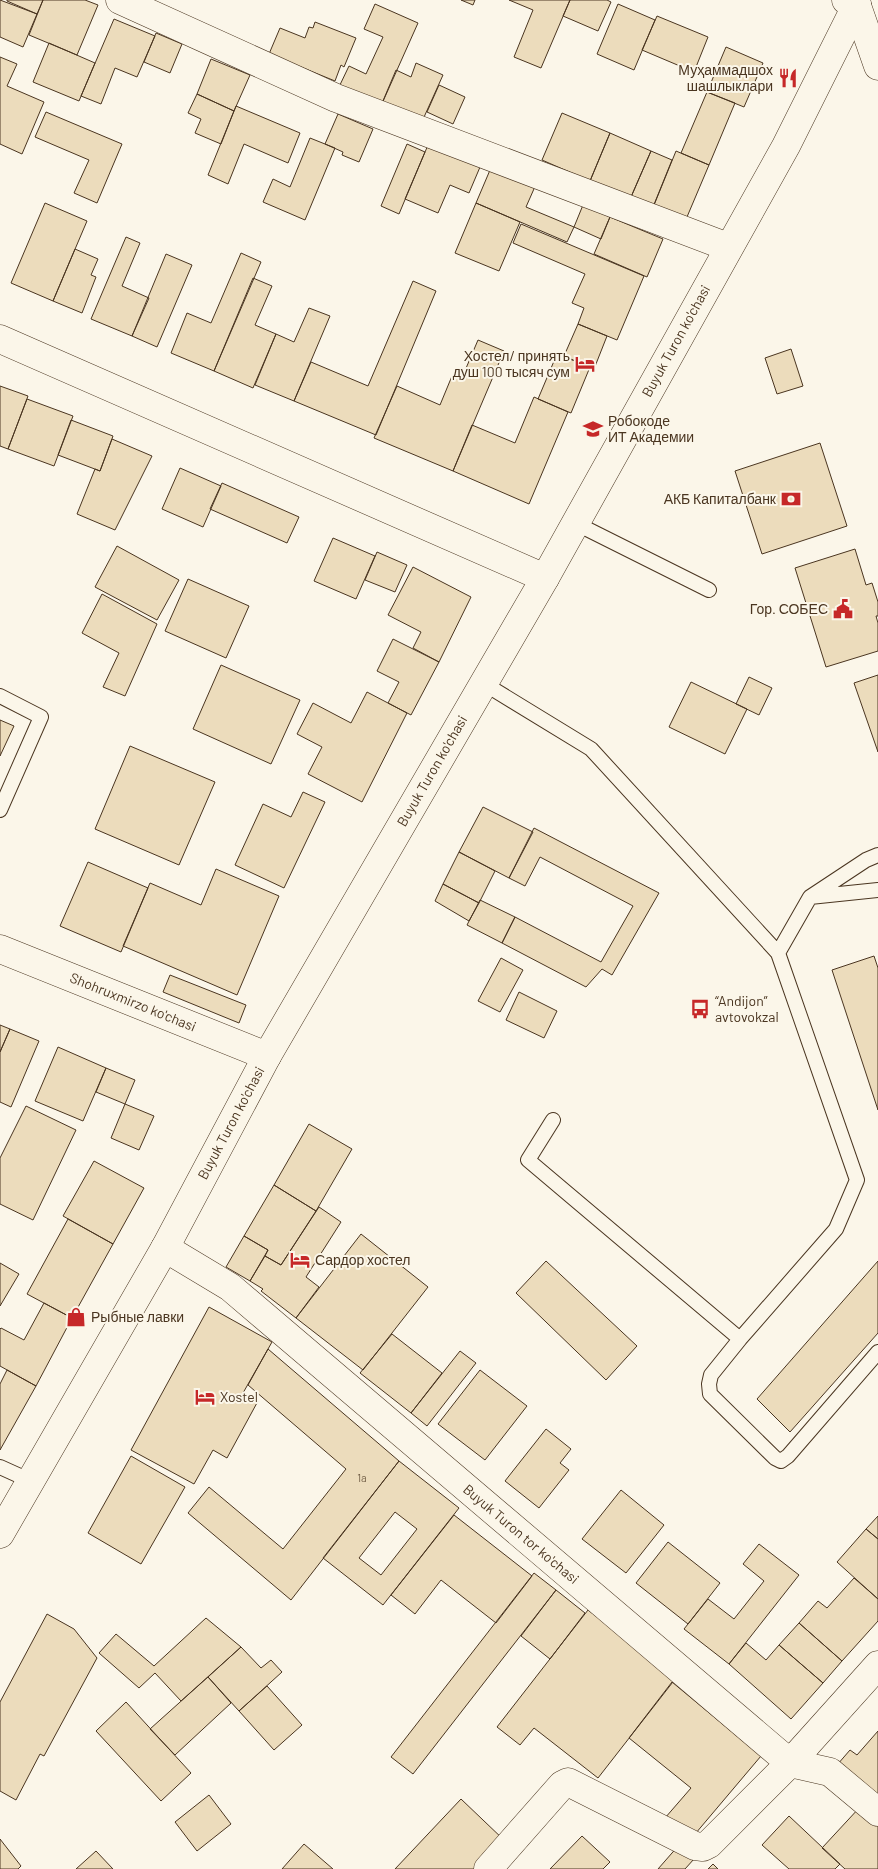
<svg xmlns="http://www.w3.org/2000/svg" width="878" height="1869" viewBox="0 0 878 1869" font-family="Barlow,sans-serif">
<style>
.building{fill:#ecdcbc;stroke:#4a3520;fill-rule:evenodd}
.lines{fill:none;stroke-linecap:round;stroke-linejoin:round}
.lane-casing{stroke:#4a3520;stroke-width:16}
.street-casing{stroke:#4a3520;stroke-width:29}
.secondary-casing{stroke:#4a3520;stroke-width:29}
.primary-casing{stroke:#4a3520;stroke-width:29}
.lane{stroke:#fbf6e9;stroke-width:14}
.street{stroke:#fbf6e9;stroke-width:28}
.secondary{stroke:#fbf6e9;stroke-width:28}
.primary{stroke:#fbf6e9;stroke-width:28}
.labels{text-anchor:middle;stroke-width:4;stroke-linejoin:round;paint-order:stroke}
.number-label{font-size:11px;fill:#725f47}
.poi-label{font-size:14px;fill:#4a3520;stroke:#fbf6e9;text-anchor:start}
.street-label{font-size:14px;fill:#4a3520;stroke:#fbf6e9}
</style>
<rect width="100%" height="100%" fill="#fbf6e9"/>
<!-- building -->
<path class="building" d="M0 0 37 14 23 47 0 37Z
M7 0H43L37 14 7 1Z
M43 0H85L98 5 77 55 29 35Z
M461 0H475L473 5Z
M509 0H570L541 68 514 57 533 10Z
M570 0H607L611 2 598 31 563 16Z
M375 4 418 23 380 108 338 89 349 66 366 74 383 37 364 29Z
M618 4 655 20 634 70 597 54Z
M657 16 708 37 694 72 642 50Z
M114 19 155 36 137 77 115 68 101 104 81 96Z
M315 22 356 38 344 67 341 65 335 81 269 54 280 28 305 38 309 27 313 28Z
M156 33 182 44 170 73 144 62Z
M49 43 95 63 79 101 33 82Z
M726 47 763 63 744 107 707 92Z
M0 57 17 64 7 86 44 102 22 154 0 144Z
M211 59 250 75 234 111 197 94Z
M416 63 443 75 420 126 380 108 396 70 411 77Z
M439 85 465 97 453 124 427 112Z
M707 92 735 103 709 165 681 153Z
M197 94 234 111 221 144 195 133 201 119 188 113Z
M236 106 300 133 288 163 244 144 228 184 208 175Z
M46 112 122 144 97 203 74 193 89 160 35 137Z
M562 113 610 133 590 181 542 160Z
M338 114 373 129 359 162 342 155 343 152 325 144Z
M610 133 651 151 631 197 590 181Z
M310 138 335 148 305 220 263 202 273 179 290 187Z
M431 138 483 160 469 193 450 185 438 213 405 199Z
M407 144 425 152 399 214 381 206Z
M651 151 672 160 653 207 631 197Z
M676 151 709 165 684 224 652 210Z
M493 163 537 182 526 207 574 227 567 242 476 203Z
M45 203 87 221 53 301 11 283Z
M476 203 520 222 499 271 455 253Z
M583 205 610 217 601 239 574 227Z
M610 217 663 239 647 277 594 254Z
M521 224 644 276 617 340 578 324 584 308 572 303 585 274 513 243Z
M126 237 140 243 122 286 149 298 132 336 91 319Z
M75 249 98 259 91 275 96 277 82 313 53 301Z
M241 253 261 262 214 371 171 353 187 313 211 323Z
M166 254 192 265 157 347 132 336Z
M253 278 272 286 255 325 276 334 253 388 214 371Z
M413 281 436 291 376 435 294 401 311 362 368 386Z
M309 308 330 316 294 401 255 385 276 334 294 342Z
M578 324 607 336 594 369 564 356Z
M478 340 504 351 453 471 374 438 397 386 440 405 452 376 461 380Z
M791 349 803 386 777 394 765 358Z
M557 354 590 367 571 413 538 399Z
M0 386 28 396 8 449 0 446Z
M534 397 568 412 529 504 453 471 472 425 515 443Z
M27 399 73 416 54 466 8 449Z
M71 420 113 436 100 471 58 455Z
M112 439 152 456 115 530 77 514 95 469 100 471Z
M820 443 847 526 762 554 735 471Z
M180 468 221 486 203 527 162 509Z
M222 483 299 517 287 543 210 509Z
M333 538 375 556 356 599 314 581Z
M117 546 179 580 157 620 95 587Z
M855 549 866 585 872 583 878 602V616H876L878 623V651L826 667 795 568Z
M377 552 407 565 395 592 365 580Z
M413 567 471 597 439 662 413 648 421 632 388 615Z
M188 579 249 606 226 658 165 631Z
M102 594 157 624 125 696 103 687 119 653 82 633Z
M393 639 439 662 411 715 388 703 399 682 377 671Z
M221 665 300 700 271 764 193 729Z
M878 675V752L854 683Z
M749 677 772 688 759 715 736 704Z
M691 682 747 709 725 754 669 727Z
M367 692 407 713 362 802 308 774 322 747 297 734 313 703 351 723Z
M0 720 14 726 0 756Z
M130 746 215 782 179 865 95 829Z
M303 792 325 802 284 888 235 865 263 804 291 817Z
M483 807 533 832 509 878 459 852Z
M534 828 659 893 612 975 602 969 586 987 502 943 515 917 601 962 633 906 540 857 525 886 509 878Z
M459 852 495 871 479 903 443 884Z
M88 862 148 888 121 952 60 926Z
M216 869 279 896 237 995 123 946 150 883 201 905Z
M443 884 479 903 469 921 435 901Z
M480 900 515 917 502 943 467 925Z
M874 956 878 968V1110L832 970Z
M501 958 523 970 500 1012 478 1001Z
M170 975 246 1005 239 1023 163 992Z
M519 992 557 1011 544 1038 506 1020Z
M0 1025 10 1029 0 1052Z
M10 1029 39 1041 11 1107 0 1102V1052Z
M58 1047 106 1068 83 1121 35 1101Z
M106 1068 135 1080 125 1104 96 1092Z
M125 1104 154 1116 139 1150 111 1138Z
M26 1106 76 1130 33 1220 0 1204V1158Z
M309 1124 352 1149 316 1211 274 1185Z
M94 1161 144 1188 113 1244 63 1216Z
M274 1185 316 1211 281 1265 265 1256 268 1250 244 1236Z
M319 1207 341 1222 306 1277 319 1287 296 1318 261 1291 263 1289 250 1281 265 1256 281 1265Z
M68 1219 113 1244 72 1318 27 1294Z
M361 1234 428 1287 363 1370 296 1318Z
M244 1236 268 1250 250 1281 226 1267Z
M546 1261 637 1346 606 1380 516 1293Z
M878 1261V1333L790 1432 757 1399Z
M0 1263 19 1274 0 1306Z
M44 1303 72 1318 36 1386 0 1366V1329L1 1328 24 1340Z
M209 1307 272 1342 243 1393 258 1401 227 1458 213 1450 194 1484 131 1450Z
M392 1334 442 1373 411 1413 360 1373Z
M268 1349 399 1461 291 1600 188 1513 209 1487 283 1549 346 1469 248 1385Z
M460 1351 476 1363 427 1426 411 1413Z
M7 1370 36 1386 0 1450V1384Z
M480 1370 527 1406 485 1460 438 1424Z
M546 1429 571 1449 560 1463 569 1470 539 1508 505 1481Z
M131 1456 185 1487 141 1564 88 1533Z
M399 1461 459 1508 383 1605 323 1558ZM395 1512 417 1529 381 1575 359 1558Z
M621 1490 664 1525 626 1573 582 1539Z
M454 1515 532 1576 496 1623 441 1580 415 1614 391 1595Z
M878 1516V1539L866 1529Z
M866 1529 878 1539V1599L837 1562Z
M668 1542 720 1583 688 1624 636 1583Z
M759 1544 799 1575 729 1664 684 1629 708 1599 734 1619 764 1581 743 1564Z
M534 1573 556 1590 413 1774 391 1757Z
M854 1578 878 1599V1621L842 1661 799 1623 818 1601 827 1608Z
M556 1590 585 1613 550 1659 521 1636Z
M588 1610 676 1678 598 1778 534 1728 520 1745 497 1727Z
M47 1614 74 1629 97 1658 44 1756 40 1754 16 1800 0 1791V1702Z
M206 1618 241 1647 181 1701 155 1673 139 1688 99 1653 116 1634 154 1666Z
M799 1623 842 1661 823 1683 779 1645Z
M746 1643 766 1660 779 1645 823 1683 791 1719 729 1664Z
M241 1647 261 1668 271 1660 282 1672 239 1711 208 1677Z
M208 1677 231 1703 175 1755 150 1729Z
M672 1682 761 1756 690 1840 665 1818 691 1788 629 1738Z
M267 1686 302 1725 274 1750 239 1711Z
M126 1702 191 1773 161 1801 96 1731Z
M878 1731V1801L837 1765 850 1750 857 1755Z
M209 1795 231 1824 197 1851 175 1822Z
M461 1799 505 1841 478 1869H395Z
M860 1807 878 1824V1869H845L822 1848Z
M789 1816 840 1864 835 1869H789L762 1845Z
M582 1836 610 1862 603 1869H550Z
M0 1839 21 1866 18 1869H0Z
M304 1844 333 1869H282Z
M679 1845 694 1859 685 1869H658Z
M96 1851 113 1869H76Z
M713 1864 718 1869H708Z"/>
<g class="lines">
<defs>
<path id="lane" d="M575 523 709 590
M483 683 591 749 778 953 810 897
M0 696 41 717 0 810
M878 855 866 860 810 897 878 890
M778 953 857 1180 836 1229 740 1339 711 1375 709 1384 710 1394 775 1458 781 1461 788 1456 878 1352
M553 1120 528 1160 740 1339
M0 1467 31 1481"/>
<path id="street" d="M120 0 336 98 728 247
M0 339 545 578
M0 949 267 1056
M165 1248 230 1287 790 1763 830 1772 878 1812
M488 1869 562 1785 568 1782 695 1846 703 1847 709 1844 790 1763 878 1665"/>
<path id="secondary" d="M0 1534 165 1248 267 1056 545 578 786 146 857 4 846 0"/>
<path id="primary" d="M855 0 878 66"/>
</defs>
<!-- lane casing -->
<use href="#lane" class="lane-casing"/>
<!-- street casing -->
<use href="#street" class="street-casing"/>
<!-- secondary casing -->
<use href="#secondary" class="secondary-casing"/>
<!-- primary casing -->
<use href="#primary" class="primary-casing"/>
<!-- lane -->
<use href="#lane" class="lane"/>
<!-- street -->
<use href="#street" class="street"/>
<!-- secondary -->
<use href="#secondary" class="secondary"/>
<!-- primary -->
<use href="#primary" class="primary"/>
</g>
<!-- icons -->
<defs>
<symbol id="restaurant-bare" viewBox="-9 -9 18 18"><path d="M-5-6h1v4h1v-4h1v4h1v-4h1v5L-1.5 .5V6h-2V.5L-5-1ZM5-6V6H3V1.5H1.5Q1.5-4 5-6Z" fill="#c62828" stroke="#fbf6e9" stroke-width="2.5" paint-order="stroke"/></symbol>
<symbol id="hotel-bare" viewBox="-9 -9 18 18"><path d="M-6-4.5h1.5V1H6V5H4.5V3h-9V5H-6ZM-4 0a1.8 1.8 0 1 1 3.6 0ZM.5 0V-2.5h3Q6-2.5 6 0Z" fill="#c62828" stroke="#fbf6e9" stroke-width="2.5" paint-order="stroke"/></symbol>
<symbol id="school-bare" viewBox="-9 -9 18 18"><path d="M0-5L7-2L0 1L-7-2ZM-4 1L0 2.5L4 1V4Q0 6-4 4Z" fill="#c62828" stroke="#fbf6e9" stroke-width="2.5" paint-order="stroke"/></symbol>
<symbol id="bank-bare" viewBox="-9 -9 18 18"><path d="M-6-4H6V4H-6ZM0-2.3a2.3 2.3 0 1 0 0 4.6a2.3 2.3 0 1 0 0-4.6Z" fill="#c62828" stroke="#fbf6e9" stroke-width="2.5" paint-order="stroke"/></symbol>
<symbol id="civic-bare" viewBox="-9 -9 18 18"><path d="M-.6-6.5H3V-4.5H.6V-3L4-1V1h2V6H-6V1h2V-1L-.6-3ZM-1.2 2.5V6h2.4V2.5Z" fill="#c62828" stroke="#fbf6e9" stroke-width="2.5" paint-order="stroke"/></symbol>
<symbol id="bus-bare" viewBox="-9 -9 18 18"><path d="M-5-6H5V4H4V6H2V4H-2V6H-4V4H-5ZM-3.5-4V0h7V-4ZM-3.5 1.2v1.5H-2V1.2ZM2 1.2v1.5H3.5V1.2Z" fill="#c62828" stroke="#fbf6e9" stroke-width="2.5" paint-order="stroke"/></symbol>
<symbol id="shop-bare" viewBox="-9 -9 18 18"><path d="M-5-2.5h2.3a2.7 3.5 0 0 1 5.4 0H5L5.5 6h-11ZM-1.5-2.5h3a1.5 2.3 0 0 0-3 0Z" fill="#c62828" stroke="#fbf6e9" stroke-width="2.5" paint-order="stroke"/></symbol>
</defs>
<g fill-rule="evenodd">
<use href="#restaurant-bare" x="774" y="64" width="28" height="28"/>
<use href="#hotel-bare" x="571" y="350" width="28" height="28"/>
<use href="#school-bare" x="579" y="415" width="28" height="28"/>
<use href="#bank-bare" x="777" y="485" width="28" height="28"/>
<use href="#civic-bare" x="829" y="595" width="28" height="28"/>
<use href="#bus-bare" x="686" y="995" width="28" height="28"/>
<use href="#hotel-bare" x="286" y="1246" width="28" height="28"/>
<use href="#shop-bare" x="62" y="1303" width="28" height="28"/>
<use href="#hotel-bare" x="191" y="1383" width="28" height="28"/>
</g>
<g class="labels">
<!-- number labels -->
<g class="number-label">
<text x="362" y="1482">1a</text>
</g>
<!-- poi labels -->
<g class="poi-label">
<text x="773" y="75" text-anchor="end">Муҳаммадшох<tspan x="773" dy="16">шашлыклари</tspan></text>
<text x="570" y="361" text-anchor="end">Хостел/ принять<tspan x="570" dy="16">душ 100 тысяч сум</tspan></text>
<text x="608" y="426">Робокоде<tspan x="608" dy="16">ИТ Академии</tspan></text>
<text x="776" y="504" text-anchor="end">АКБ Капиталбанк</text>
<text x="828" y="614" text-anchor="end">Гор. СОБЕС</text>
<text x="715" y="1006">“Andijon”<tspan x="715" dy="16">avtovokzal</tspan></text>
<text x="315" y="1265">Сардор хостел</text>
<text x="91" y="1322">Рыбные лавки</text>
<text x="220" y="1402">Xostel</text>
</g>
<!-- street labels -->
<g class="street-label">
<text transform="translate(676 341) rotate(-61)" y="5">Buyuk Turon ko'chasi</text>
<text transform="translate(432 771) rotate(-60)" y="5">Buyuk Turon ko'chasi</text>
<text transform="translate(133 1002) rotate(22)" y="5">Shohruxmirzo ko'chasi</text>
<text transform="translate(231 1123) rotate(-62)" y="5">Buyuk Turon ko'chasi</text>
<text transform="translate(521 1534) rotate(40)" y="5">Buyuk Turon tor ko'chasi</text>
</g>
</g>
</svg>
